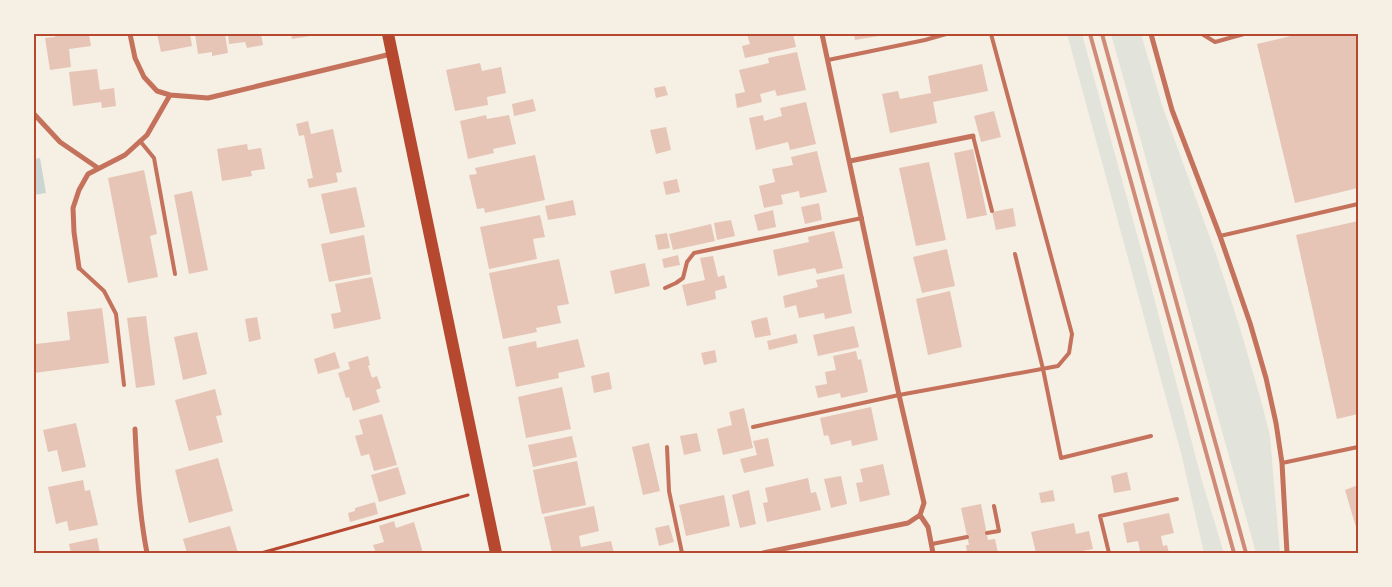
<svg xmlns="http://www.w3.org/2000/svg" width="1392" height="587" viewBox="0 0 1392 587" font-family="Lato,sans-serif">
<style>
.green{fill:#e2e4dc}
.water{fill:#c9d6d2}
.building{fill:#e6c5b7}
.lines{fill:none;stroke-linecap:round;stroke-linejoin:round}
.path{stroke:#b5482f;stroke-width:3}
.service{stroke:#c5725c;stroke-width:4}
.minor{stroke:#c5725c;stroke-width:5}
.primary{stroke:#b5482f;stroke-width:12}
.rail{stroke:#cf8b77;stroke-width:4}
.neatline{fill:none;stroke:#b5482f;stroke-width:2}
</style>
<rect width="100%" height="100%" fill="#f6efe4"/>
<!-- green -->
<path class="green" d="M1067 34H1082L1147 271 1202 481 1224 553H1204L1181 453Z
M1111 34H1141L1162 105 1217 257 1240 328 1262 404 1270 436 1272 460 1280 553H1256Z"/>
<!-- water -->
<path class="water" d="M40 158 46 193 34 195V159Z"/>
<!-- building -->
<path class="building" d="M55 34H89L91 46 69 49 71 67 50 70 45 38 55 37Z
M157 34H190L192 46 161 52Z
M195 34H225L228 53 212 56V52L198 54Z
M228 34H261L263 45 247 48 245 42 229 44Z
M291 34H316V35L292 39Z
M747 34H793L796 47 745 58 742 46 750 44Z
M854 34H884V35L855 40Z
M1299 34H1358V188L1295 203 1257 44Z
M797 52 806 90 777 96 775 90 760 94 762 102 737 108 735 94 745 92 739 70 769 63 768 58Z
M480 63 482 71 501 67 506 93 487 97 488 105 455 111 446 70Z
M982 64 988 91 933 102 937 123 890 133 882 94 898 91 900 99 931 93 928 76Z
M97 69 100 90 114 88 116 106 102 108 101 102 73 106 69 72Z
M665 86 668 95 656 98 654 88Z
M533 99 536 111 514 116 512 104Z
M806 102 816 144 790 150 788 142 756 150 749 118 763 115 764 121 782 116 780 108Z
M994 111 1001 137 981 142 974 116Z
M486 115 487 119 509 115 516 144 493 149 494 153 468 159 460 121Z
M308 121 311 134 333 129 342 172 336 173 338 182 309 188 307 179 313 178 304 135 299 136 296 124Z
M666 127 671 150 656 154 650 130Z
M247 144 248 150 261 148 265 169 251 171 252 176 222 181 217 149Z
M973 149 987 215 967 219 954 153Z
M817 151 827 192 800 198 799 191 781 195 783 204 764 208 759 186 775 182 772 169 793 165 791 157Z
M535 155 545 200 485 213 484 208 477 209 469 175 477 174 475 168Z
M929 162 946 240 916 246 899 168Z
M144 170 157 234 150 236 158 277 128 283 108 178Z
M677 179 680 192 666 195 663 182Z
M356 187 365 227 330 234 321 194Z
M192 191 208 270 189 274 174 195Z
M573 200 576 215 548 220 545 206Z
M819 203 822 220 805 224 801 207Z
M1013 208 1016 226 996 230 992 212Z
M773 210 776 227 758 231 754 215Z
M540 215 545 237 533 239 537 259 489 269 480 227Z
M731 220 735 236 717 240 714 223Z
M1358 221V414L1337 419 1296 235Z
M711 224 715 241 673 250 669 234Z
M834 231 843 268 817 274 815 268 778 276 773 250 809 242 808 237Z
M667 233 670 248 658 250 655 235Z
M364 235 371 274 329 282 321 244Z
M947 249 955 286 922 293 913 257Z
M678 255 680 265 664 268 662 259Z
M713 256 718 277 724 275 727 288 715 291 716 299 687 306 682 285 705 280 700 258Z
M559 259 569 304 557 306 561 323 536 328 537 332 503 339 489 273Z
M645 263 650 286 615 294 610 271Z
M844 274 852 313 825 319 824 313 799 318 796 305 785 308 783 296 818 287 816 280Z
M372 277 381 319 334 329 331 314 341 312 335 284Z
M950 291 962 347 928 355 916 299Z
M102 308 109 363 34 373V342L36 344 70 340 67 312Z
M146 316 155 385 136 388 127 318Z
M257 317 261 339 249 342 245 319Z
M767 317 771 335 755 338 751 321Z
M854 326 859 347 818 356 813 335Z
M197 332 207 374 183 380 174 337Z
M796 334 798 343 769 350 767 341Z
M578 339 585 367 558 373 559 378 516 387 508 347 536 341 537 348Z
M715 350 717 362 704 365 701 353Z
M856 351 858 360 861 359 868 392 841 398 840 393 818 398 815 386 827 384 825 372 836 370 833 356Z
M335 352 340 368 318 374 314 359Z
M368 356 370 365 368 366 372 378 377 376 381 388 376 390 380 402 353 411 349 397 346 398 338 373 350 369 348 362Z
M609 372 612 389 594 393 591 376Z
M562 387 571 429 526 438 518 397Z
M215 389 222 415 216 416 223 442 189 451 175 400Z
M871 407 878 440 852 446 851 440 831 445 828 435 824 436 820 418Z
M744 408 753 448 723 455 717 429 732 425 729 412Z
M382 414 397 465 374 471 369 454 361 456 355 436 363 434 359 420Z
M76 423 86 467 62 472 57 450 48 452 43 430Z
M697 433 701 451 684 455 680 436Z
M572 436 577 457 533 467 528 445Z
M768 438 774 466 744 473 740 459 757 455 753 441Z
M649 443 660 491 643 495 632 447Z
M218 458 233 511 189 523 175 470Z
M577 461 586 505 542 514 533 470Z
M883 464 890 495 860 502 856 483 863 482 860 469Z
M398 467 406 494 379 502 371 475Z
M1127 472 1131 490 1114 493 1111 476Z
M841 476 847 504 831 508 824 479Z
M808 478 811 493 816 492 821 510 767 522 763 503 768 502 765 488Z
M83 480 85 491 90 490 98 525 69 531 67 521 56 524 48 487Z
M1358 485V534L1345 490Z
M749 490 756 524 740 528 732 495Z
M1053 490 1055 501 1041 503 1039 493Z
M724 495 730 526 686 536 679 505Z
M375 502 378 514 350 522 348 513 355 511V508Z
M981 504 988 540 995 539 998 553H967L966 545H969L961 508Z
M594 506 599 531 579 536 581 547 611 541 614 553H552L544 517Z
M1169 513 1174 533 1161 536 1163 546 1167 545 1169 553H1134L1140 551 1138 541 1127 543 1123 523Z
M394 521 396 528 414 522 423 553H376L373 545 384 542 379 526Z
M1074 523 1076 534 1089 531 1093 549 1072 553H1036L1031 532Z
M669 525 674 542 659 546 655 528Z
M230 526 238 553H187L183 539Z
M97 538 100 553H71L69 544Z"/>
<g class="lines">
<!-- path -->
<path class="path" d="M261 553 468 495"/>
<!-- service -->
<path class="service" d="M1202 34 1215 42 1244 34
M828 60 925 40 946 34
M973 136 992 211
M140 141 154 158 175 274
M1220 236 1358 204
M1015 254 1043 369 1061 458 1151 436
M79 268 104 291 116 314 124 385
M665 288 676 283 683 278 687 262 694 253 862 218
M753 427 899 395 1058 366 1069 353 1072 334 991 34
M667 447 669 491 682 553
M1282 463 1358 447
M987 533 999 531 994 506
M932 544 967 537
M1109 553 1100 516 1177 499"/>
<!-- minor -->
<path class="minor" d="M130 34 135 58 144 77 157 91 170 95 208 98 391 54
M822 34 899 395 924 503 920 515 928 527 933 553
M1151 34 1172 110 1220 236 1250 323 1266 378 1276 423 1282 463 1287 553
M34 114 60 142 98 168
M850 161 973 136
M79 268 74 232 73 208 79 190 88 174 125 155 147 135 170 95
M135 429C137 471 139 512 147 553
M763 553 908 523 920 515"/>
<!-- primary -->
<path class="primary" d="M388 34 496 553"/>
<!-- rail -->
<path class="rail" d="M1090 34 1234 553
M1102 34 1246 553"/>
</g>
<!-- border -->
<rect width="1392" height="587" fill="none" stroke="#f6efe4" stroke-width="70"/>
<rect x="35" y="35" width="1322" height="517" class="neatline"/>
</svg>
